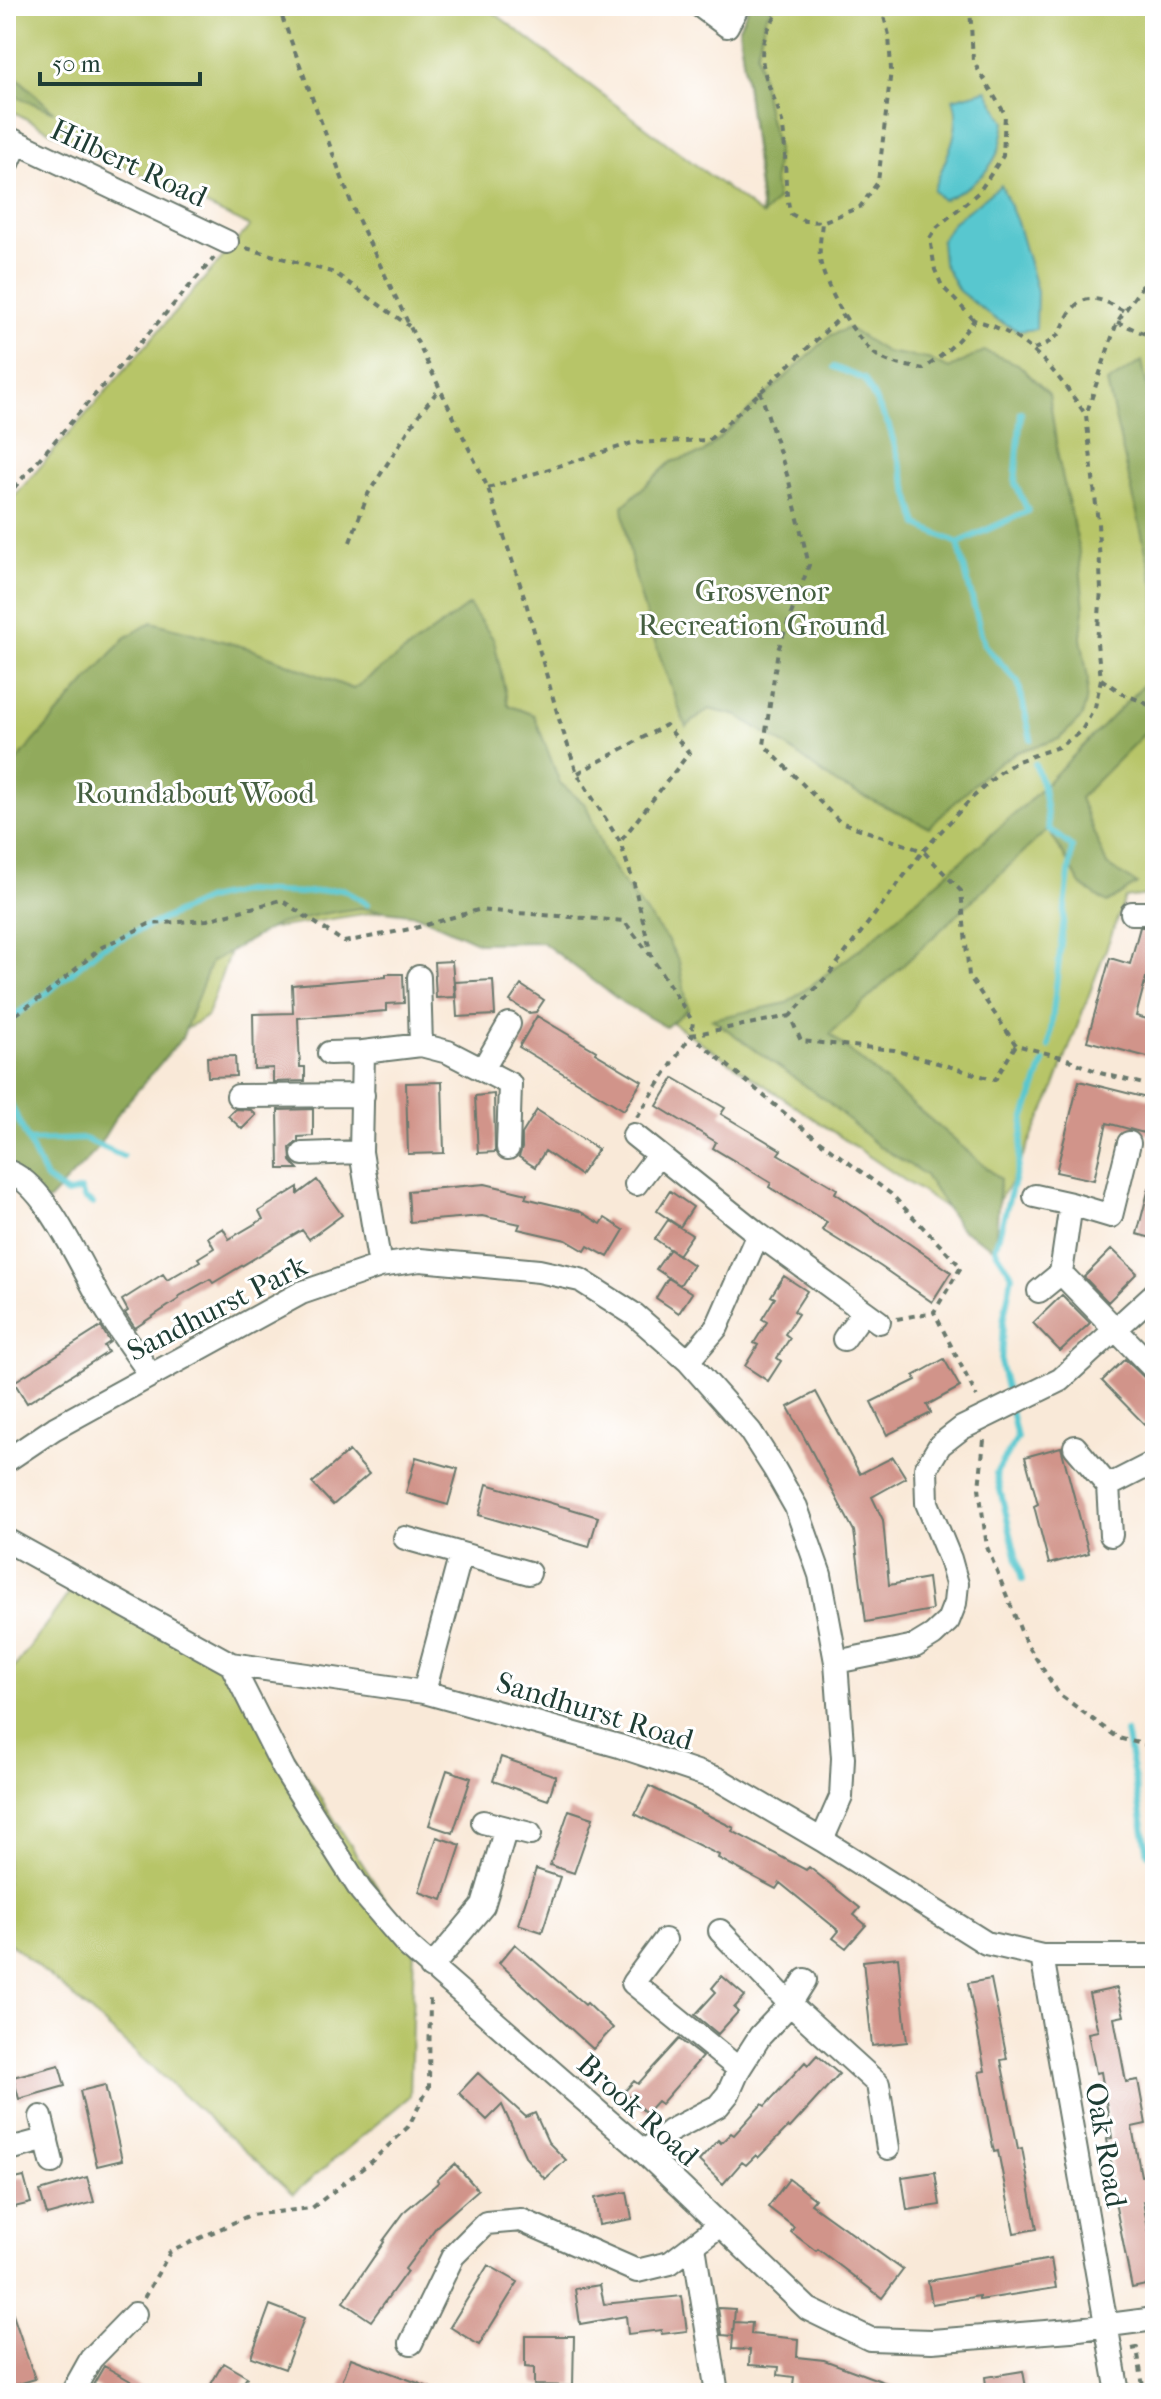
<svg xmlns="http://www.w3.org/2000/svg" width="1161" height="2399" viewBox="0 0 1161 2399" font-family="'IM FELL French Canon',serif">
<style>
.green{fill:#b7c568;stroke:#6b814e;stroke-width:2}
.forest{fill:#91aa5c;stroke:#587448;stroke-width:2}
.water{fill:#59c7cf;stroke:#3c8282;stroke-width:2}
.lines{fill:none;stroke-linecap:round;stroke-linejoin:round}
.stream{stroke:#59c7cf;stroke-width:6}
.building{fill:#d1948a}
.minor-casing{stroke:#6b796d;stroke-width:26}
.path{stroke:#6b796d;stroke-width:4;stroke-dasharray:6 6;stroke-linecap:butt}
.minor{stroke:#fff;stroke-width:22}
.labels{text-anchor:middle;stroke-width:6;stroke-linejoin:round;paint-order:stroke}
.street-label{font-size:30px;fill:#1f3d34;stroke:#fff}
.park-label{font-size:30px;fill:#455f41;stroke:#fff}
</style>
<rect width="100%" height="100%" fill="#fff"/>
<filter id="ink" filterUnits="userSpaceOnUse"><feTurbulence type="fractalNoise" baseFrequency=".0125" numOctaves="2"/><feDisplacementMap in="SourceGraphic" scale="16" xChannelSelector="R" yChannelSelector="G"/><feConvolveMatrix kernelMatrix="1 2 1 2 8 2 1 2 1" color-interpolation-filters="sRGB"/></filter>
<filter id="wash" filterUnits="userSpaceOnUse"><feTurbulence type="fractalNoise" baseFrequency=".006" numOctaves="4" result="noise"/><feDisplacementMap in="SourceGraphic" scale="32" xChannelSelector="R" yChannelSelector="G"/><feGaussianBlur stdDeviation="1.8" result="paint"/><feColorMatrix in="noise" values="0 0 0 0 0 0 0 0 0 0 0 0 0 0 0 0 0 1.4 0 .05"/><feComposite in="paint" operator="in"/></filter>
<g filter="url(#wash)">
<rect width="100%" height="100%" fill="#f9e9d8"/>
<!-- green -->
<path class="green" d="M6 6H485L762 215 739 27 749 6H1155V894L1125 898 1052 1094 1010 1184 978 1230 544 936 451 900 236 934 207 1016 6 1137V506L250 226 71 142 6 108Z
M72 1589 243 1676 414 1945 410 2096 293 2194 65 1989 6 1940V1679Z"/>
<!-- forest -->
<path class="forest" d="M749 6H772L765 19 757 52 768 115 777 149 774 182 777 200 763 215 739 27Z
M6 67 54 112 6 92Z
M848 328 886 352 928 359 949 369 984 351 1018 364 1049 394 1059 462 1078 543 1084 609 1081 638 1088 678 1086 701 1082 717 1059 739 1017 752 991 768 929 827 837 784 786 746 738 716 709 709 686 727C659 655 630 583 623 506L671 462 703 453 831 335Z
M1142 361 1155 426V590L1107 383Z
M469 605 494 640 508 705 534 715 560 783 586 805 606 856 622 882 668 941 679 962 688 1009 666 1027 623 1003 542 942 479 943 417 915 360 908 322 914 278 924 211 962 182 1038 119 1112 95 1152 48 1201 6 1184V773L125 638 152 622 248 648 353 689Z
M1155 673V723L1080 798 1107 865 1137 884 1107 903 1081 885 1048 829 830 1034 1000 1179 995 1249 960 1228 924 1174 877 1145 828 1102 712 1019 787 1003 864 946 1026 804Z"/>
<!-- water -->
<path class="water" d="M987 90 1005 122C1003 132 1002 145 997 154 986 177 965 191 942 200L933 190C944 162 964 129 953 99Z
M1001 185 1017 222 1037 291 1036 329 1019 331 995 319 959 291 943 263 941 241 953 222Z"/>
<g class="lines">
<!-- stream -->
<path class="stream" d="M834 367 864 379 889 426 918 525 958 543 1028 511 1015 483 1021 412
M958 543 984 645 1018 682 1031 739
M1035 764 1043 787 1049 829 1072 847 1049 1047
M6 1021 46 994 102 947 207 899 244 891 300 893 343 889 367 904
M6 1094 46 1179 67 1194 81 1190 84 1198 93 1204
M29 1141 85 1139 123 1156
M1022 1580 996 1473 1017 1438 1001 1366 1003 1322 1012 1275 995 1249 1018 1166 1024 1120 1044 1062
M1126 1732 1148 1854"/>
</g>
<g id="blocks">
<!-- building -->
<path class="building" d="M1140 927H1155V943L1136 1016 1155 1021V1059L1087 1041 1110 958 1130 964Z
M452 961 455 997 436 998 434 962Z
M386 974H403L404 1003 386 1004V1011L298 1018 300 1067H305V1081L273 1082V1068L254 1069 253 1014 293 1013 292 985 386 977Z
M493 980 495 1015 457 1017 455 982Z
M521 985 544 1000 536 1012 529 1013 510 1001Z
M537 1016 596 1051 595 1053 642 1081 624 1110 519 1047Z
M235 1056 236 1076 208 1077 207 1057Z
M674 1078 725 1108 721 1114 781 1150 778 1154 837 1189 835 1193 951 1272 932 1302 880 1266 822 1230 827 1222 769 1187 771 1183 713 1148 716 1142 657 1106Z
M1079 1081 1155 1100V1136L1107 1123 1094 1180 1056 1172Z
M442 1082 444 1153 408 1154 406 1083Z
M494 1094 495 1152 478 1153 475 1096Z
M235 1109 251 1110 256 1115 242 1129 228 1116Z
M313 1109V1136L298 1137V1141L290 1148 291 1161 298 1169H279L278 1110Z
M537 1110 598 1149 580 1175 545 1151 535 1167 519 1157 522 1148V1134Z
M317 1180 342 1215 309 1239 302 1230 213 1283 210 1279 178 1297 179 1299 135 1328 125 1313 128 1311 122 1300 163 1274 167 1280 200 1261 198 1258 214 1248 208 1237 223 1228 229 1239 263 1219 259 1211 298 1187V1194Z
M485 1184 527 1194 525 1198 579 1211 601 1224 605 1218 624 1230 608 1257 588 1246 585 1251 566 1240 518 1229 520 1224 482 1216 410 1222 408 1191Z
M1149 1188 1155 1189V1239L1137 1234Z
M670 1191 693 1207 680 1227 657 1211Z
M668 1220 692 1235 678 1255 655 1239Z
M670 1249 693 1265 680 1285 656 1269Z
M1112 1249 1137 1273 1108 1302 1084 1277Z
M784 1276 807 1291 794 1311 798 1314 785 1334 790 1338 777 1358 781 1361 768 1381 745 1366 758 1345 754 1343 767 1322 762 1319 775 1298 771 1296Z
M668 1278 692 1293 679 1313 656 1298Z
M1062 1295 1090 1323 1060 1351 1033 1323Z
M101 1327 110 1342 104 1346 108 1352 27 1403 14 1382Z
M944 1359 960 1387 927 1405 931 1413 887 1435 871 1402 916 1380 914 1376Z
M1125 1359 1155 1388V1435L1102 1381Z
M816 1392 860 1474 893 1457 906 1478 872 1497 883 1520 889 1585 928 1578 932 1610 866 1622 854 1531 788 1407Z
M1061 1447 1089 1553 1049 1564 1034 1506 1038 1504 1025 1457Z
M349 1451 369 1474 333 1505 312 1483Z
M416 1457 458 1469 448 1505 406 1493Z
M487 1484 598 1517 589 1547 479 1515Z
M501 1757 556 1776 548 1800 493 1781Z
M447 1770 471 1778 453 1833 429 1825Z
M649 1786 734 1828 732 1831 806 1870 809 1867 860 1908 854 1915 866 1925 846 1948 833 1938 839 1931 780 1883 776 1889 718 1858 719 1855 635 1814Z
M569 1810 593 1818 574 1873 550 1865Z
M437 1837 461 1845 443 1900 419 1892Z
M536 1869 560 1877 542 1932 518 1924Z
M515 1944 585 2005 587 2003 613 2028 593 2049 499 1963Z
M898 1957 907 2042 872 2046 863 1961Z
M722 1976 745 1996 734 2008 738 2012 718 2034 695 2015 716 1992 712 1988Z
M991 1979 1007 2059 1001 2060 1018 2149 1022 2148 1037 2229 1014 2233 998 2151 994 2152 979 2072 985 2071 968 1983Z
M1117 1988 1124 2016 1114 2018 1126 2082 1138 2080 1146 2124 1132 2127 1141 2176 1149 2175 1154 2200 1143 2202 1155 2263V2283L1132 2288 1111 2182 1114 2181 1107 2139 1112 2138 1101 2072 1096 2073 1088 2033 1098 2031 1089 1994Z
M679 2039 702 2057 661 2104 657 2101 646 2113 624 2092 634 2081 638 2084Z
M817 2055 839 2074 790 2128 788 2127 758 2158 756 2155 746 2165 742 2162 723 2184 699 2161 718 2140 721 2143 731 2133 734 2135 762 2104 765 2106 805 2062 808 2065Z
M59 2065 65 2086 19 2099 13 2077Z
M478 2073 526 2117 535 2113 548 2142 566 2160 545 2179 526 2158 502 2105 487 2120 459 2093Z
M105 2085 122 2160 97 2166 80 2091Z
M455 2164 478 2190 437 2226 405 2269 407 2271 371 2321 343 2302 384 2242 383 2241 406 2210 439 2182 437 2180Z
M935 2172 940 2205 907 2210 902 2177Z
M24 2177 31 2203 6 2209V2181Z
M87 2177 94 2202 47 2215 40 2191Z
M789 2179 815 2199 811 2204 903 2270 882 2298 818 2249 816 2251 791 2232 794 2227 768 2207Z
M627 2192 632 2219 599 2225 595 2198Z
M1051 2259 1056 2288 979 2300V2296L932 2304 928 2281Z
M488 2265 518 2282 479 2345 450 2327Z
M600 2285 604 2304 682 2296 687 2331 662 2334 661 2330 628 2334 626 2316 580 2324 575 2289Z
M9 2303 35 2379 12 2386 6 2369V2304Z
M270 2305 304 2318 285 2369 251 2357Z
M718 2308 735 2309 733 2334 734 2322 752 2323 751 2334 798 2339 797 2357 824 2360 908 2391V2393H834L820 2388 793 2385 794 2377 778 2375 779 2367 749 2365 750 2350 732 2349 733 2336 722 2335Z
M525 2336H574L573 2386 534 2385V2368L525 2367Z
M351 2358 439 2391V2393H338Z
M223 2363 247 2377 238 2393H206Z
M104 2366 120 2375 151 2393H107L93 2385Z
M1023 2371 1027 2393H987L985 2377Z"/>
</g>
</g>
<g filter="url(#ink)">
<use href="#blocks" fill-opacity="0" stroke="#6b796d" stroke-width="2"/>
<g class="lines">
<defs>
<path id="minor" d="M700 6 727 26 738 6
M6 137 227 242
M6 168 17 143
M1132 913H1155
M419 977 421 1045
M329 1053 363 1052
M483 1069 509 1024
M238 1096 363 1095
M634 1135 758 1234 879 1322
M303 1154 361 1152
M6 1171C48 1182 85 1278 109 1314 122 1335 137 1355 151 1375
M636 1184 658 1155
M1035 1196 1071 1204
M380 1266 361 1152 363 1052 421 1045 448 1052 510 1084 508 1148
M1061 1273 1155 1370
M1039 1291 1061 1273 1071 1204 1111 1216 1129 1143
M844 1339 864 1311
M688 1361 717 1327 758 1234
M1075 1447 1108 1486 1111 1535
M6 1461 55 1428 301 1293 380 1266 420 1260 539 1271 580 1280 635 1315 688 1361 750 1431 775 1470 796 1507 820 1575 836 1662 843 1758 841 1797 822 1840
M1108 1486 1155 1462
M405 1538 529 1573
M6 1540 231 1664 424 1692 619 1746 718 1779 822 1840 986 1943 1042 1956H1155
M836 1662 915 1646 933 1635 948 1621 955 1603 957 1584 950 1559 927 1503 926 1468 940 1445 962 1428 1060 1380 1155 1293
M231 1664 284 1769 361 1891 408 1946 644 2152 808 2309 870 2339 932 2341 1071 2330 1155 2319
M424 1692 461 1554
M483 1822 530 1834
M720 1931 790 2004 878 2084 888 2148
M665 1940 633 1983 739 2069
M1042 1956 1118 2393
M431 1968 483 1906 506 1828
M41 2117 52 2162
M6 2150 47 2139
M644 2152 670 2131 718 2106 728 2094 739 2069 760 2036 790 2004 805 1980
M694 2246 717 2393
M411 2343 453 2256 486 2223 521 2220 637 2271 670 2263 720 2225
M72 2393 91 2359 135 2314"/>
</defs>
<!-- minor casing -->
<use href="#minor" class="minor-casing"/>
<!-- path -->
<path class="path" d="M278 6 355 213 488 488 524 596 559 719 577 773 620 842 634 884 652 958 693 1022 691 1035 790 1016
M782 6C775 17 765 31 763 45 758 72 776 97 782 122 788 153 782 184 791 214L805 221 822 222
M881 6 889 35 891 70 878 182 860 207 822 222C821 234 819 247 820 259 823 284 858 346 881 358 894 365 909 366 923 369 944 355 959 341 974 320 1029 334 1055 371 1086 415
M970 6 973 61 1005 114 1003 156 979 192 937 227 930 238 935 270 942 286 974 320
M1143 6 1155 30
M246 248 335 273 409 326
M1117 322 1155 338
M1034 349C1044 345 1054 341 1060 332 1064 326 1065 320 1069 314 1085 289 1103 300 1124 311
M760 391 789 481 809 565 778 650 764 745 840 822 923 851 971 799 999 773 1018 761 1058 747 1071 739 1082 730 1095 707 1101 679 1097 643 1101 590 1098 523 1086 415 1117 322 1155 268
M488 488 632 443 709 440 844 314
M6 497 214 258
M350 542 368 494 417 417 440 388
M1101 679 1125 695 1144 702 1155 711
M578 773 666 725 689 753 620 842
M6 1021 46 994 102 947 149 924 207 920 281 900 344 942 415 928 478 910 624 921 651 956
M1016 1045 969 976 961 891 923 851 830 973 790 1016 801 1041 894 1050 995 1080 1016 1045 1065 1058 1100 1073 1155 1087
M637 1117 691 1035 806 1131 891 1194 961 1267 934 1312 977 1397
M897 1319 934 1312
M984 1440 979 1488 987 1547 1025 1641 1059 1694 1118 1738 1155 1747
M144 2298 170 2252 250 2215 312 2208 372 2161 408 2127 429 2087 430 1994
M1132 2349 1137 2348 1144 2393"/>
<!-- minor -->
<use href="#minor" class="minor"/>
</g>
</g>
<g class="labels">
<!-- street labels -->
<g class="street-label">
<text transform="translate(129 163) rotate(25)" y="10">Hilbert Road</text>
<text transform="translate(217 1308) rotate(-27)" y="10">Sandhurst Park</text>
<text transform="translate(595 1711) rotate(17)" y="10">Sandhurst Road</text>
<text transform="translate(638 2110) rotate(42)" y="10">Brook Road</text>
<text transform="translate(1106 2145) rotate(80)" y="10">Oak Road</text>
</g>
<!-- park labels -->
<g class="park-label">
<text x="762" y="601">Grosvenor<tspan x="762" dy="34">Recreation Ground</tspan></text>
<text x="195" y="803">Roundabout Wood</text>
</g>
</g>
<!-- margin -->
<rect width="1161" height="2399" fill="none" stroke="#fff" stroke-width="32"/>
<!-- scale -->
<path d="M40 72v12h160v-12" fill="none" stroke="#1f3d34" stroke-width="4"/>
<text x="52" y="72" font-size="24" fill="#1f3d34" stroke="#ffffff" stroke-width="6" paint-order="stroke">50 m</text>
</svg>
